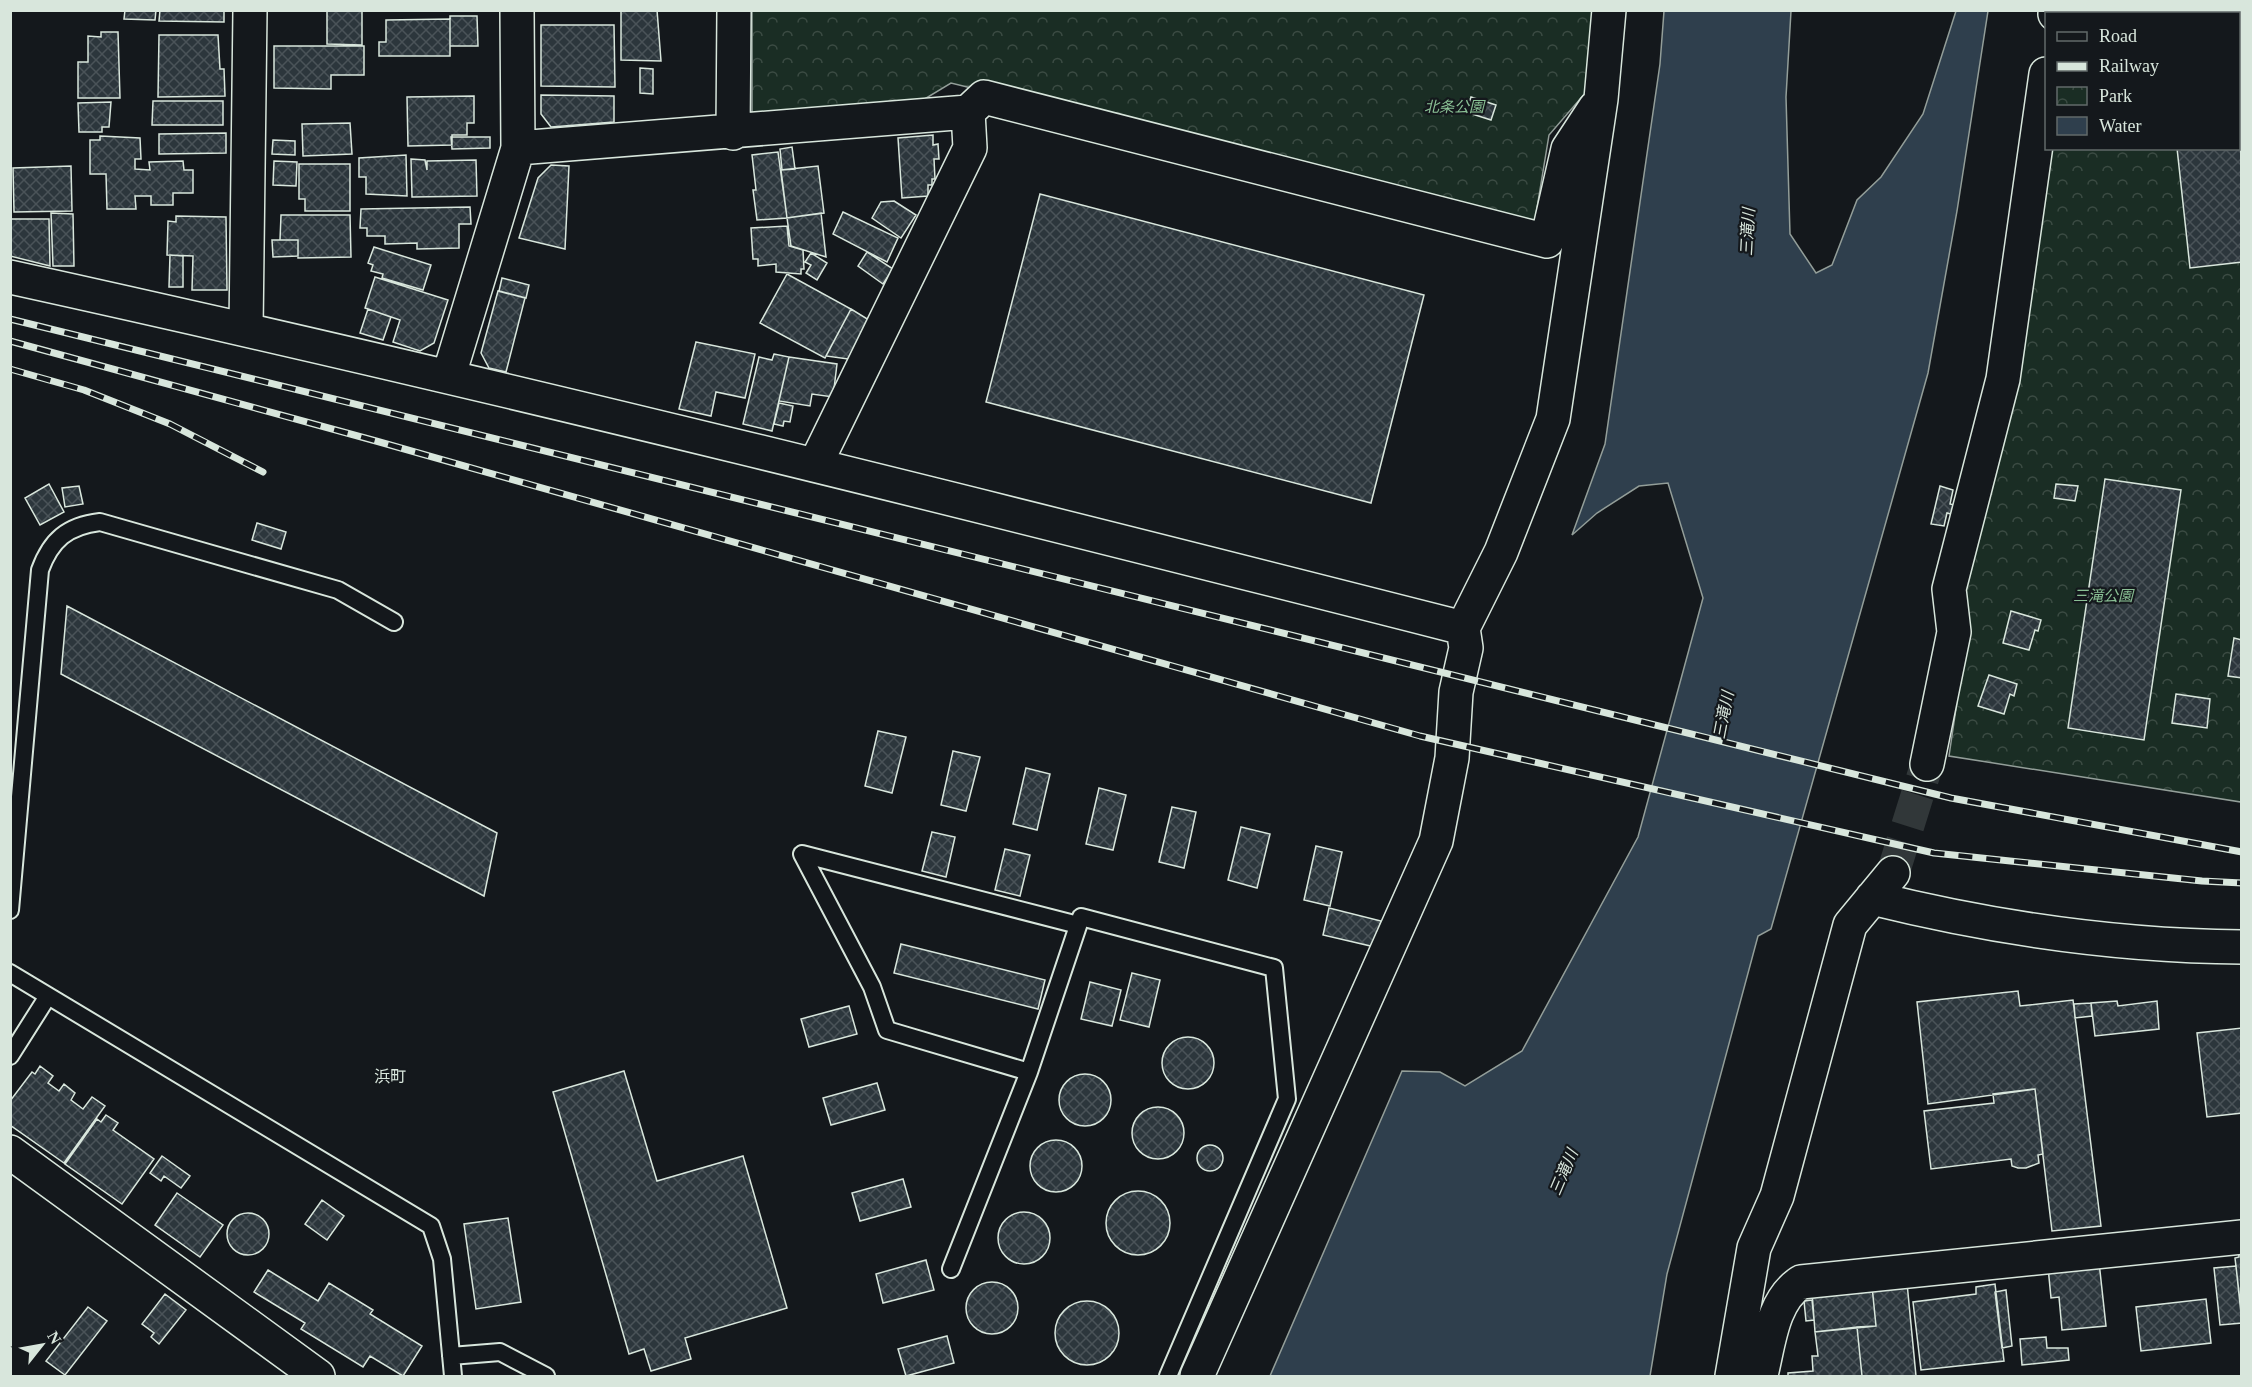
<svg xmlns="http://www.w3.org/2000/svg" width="2252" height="1387" viewBox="0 0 2252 1387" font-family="'Times New Roman','Noto Sans JP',serif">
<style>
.park{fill:url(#park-crowns);stroke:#939e99;stroke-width:1.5}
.water{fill:#2f3f4d;stroke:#939e99;stroke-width:1.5}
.building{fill:url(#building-cross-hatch);stroke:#d8e6dc;stroke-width:1.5}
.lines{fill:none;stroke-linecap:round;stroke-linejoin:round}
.street-tunnel{stroke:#313739;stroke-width:33;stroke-dasharray:33 16;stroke-linecap:butt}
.lane-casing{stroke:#d8e6dc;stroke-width:20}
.street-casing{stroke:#d8e6dc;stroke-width:36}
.lane{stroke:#14181c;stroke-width:16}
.street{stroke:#14181c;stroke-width:33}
.rail-casing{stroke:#d8e6dc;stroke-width:7}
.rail{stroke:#14181c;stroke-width:4.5;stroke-dasharray:14;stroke-linecap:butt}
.labels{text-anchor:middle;stroke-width:4.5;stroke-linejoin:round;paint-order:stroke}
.park-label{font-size:15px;font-style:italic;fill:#8ac095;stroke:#14181c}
.water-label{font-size:16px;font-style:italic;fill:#d8e6dc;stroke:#14181c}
.neighbourhood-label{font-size:16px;fill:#d8e6dc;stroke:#14181c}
</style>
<defs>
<pattern id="park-crowns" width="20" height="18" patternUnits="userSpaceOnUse" patternTransform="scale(1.5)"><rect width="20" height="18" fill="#1a2d24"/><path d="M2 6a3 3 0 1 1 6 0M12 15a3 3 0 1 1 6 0" fill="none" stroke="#3b4b43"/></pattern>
<pattern id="building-cross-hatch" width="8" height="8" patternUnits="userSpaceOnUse" patternTransform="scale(1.5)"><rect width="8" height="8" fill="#2c363c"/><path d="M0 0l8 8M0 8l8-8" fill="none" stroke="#4a5358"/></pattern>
</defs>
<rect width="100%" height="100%" fill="#14181c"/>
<!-- park -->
<path class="park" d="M752 11H1594L1587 91 1549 135 1535 220 1500 217 951 83 918 103 752 118Z
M2074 11H2241V802L1949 756 1967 634 1962 586 2052 149 2238 148V14L2074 13Z"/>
<!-- water -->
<path class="water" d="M1664 11H1791L1786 97 1790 234 1816 273 1832 265 1857 200 1881 177 1923 114 1956 11H1988L1957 211 1928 373 1771 929 1758 936 1667 1274 1650 1376H1270L1402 1071 1440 1072 1465 1086 1522 1051 1638 837 1703 598 1668 483 1639 486 1597 513 1572 535 1605 444 1660 64Z"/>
<!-- building -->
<path class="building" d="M125 10H156L155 20 124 19Z
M160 10H224V22L159 21Z
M327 10H362V45L327 44Z
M621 10H657L661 61 621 60Z
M2161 10H2242V262L2190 268 2177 148H2238V14H2162Z
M450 16H477L478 46H450Z
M450 19V56H379V42H386V20Z
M541 25H614L615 87 541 86Z
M101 32H118L120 98H78V62H88V36L101 37Z
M159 35H218L220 69H224L225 96 158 97Z
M274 46H364V75H331V89L274 88Z
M640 68 653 69V94L640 93Z
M541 95 614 96V122L551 127 541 114Z
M474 96V123H467V135H452V145L408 146 407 97Z
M1471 97 1496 105 1491 120 1466 112Z
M153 101H223V125H152Z
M111 102 109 127H102V132H79L78 103Z
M350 123 352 154 303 156 302 124Z
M226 133V153L159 154V134Z
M933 135V145L938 144 939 159H934L935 179H932V185H928V196L902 198 898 138Z
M100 136 140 138 141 159H135V169L150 170 149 162 183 161 184 170H193V193H173V205H151V196H135L136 209H107L106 174H90V140H100Z
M451 137H490V148L452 149Z
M273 140 295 141V155L272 154Z
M792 147 795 169 782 170 780 149Z
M778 152 787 218 757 220 753 190H756L752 155Z
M406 155 407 196 366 194V177H359V158Z
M411 159 425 160 427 170V161L476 160 477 196 412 197Z
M274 161 297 162 296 186 273 185Z
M299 164H350V211H305V199H299Z
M551 165 569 166 565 249 519 238 538 178Z
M71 166 72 211 14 212 13 168Z
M818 166 824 213 787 218 781 170Z
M1040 194 1424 295 1371 503 986 402Z
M894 201 916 215 901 238 872 218 881 202Z
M470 207 471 224H459V248L417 249V243L385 244V236H367V228H360L361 209Z
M843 212 898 238 887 262 833 234Z
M51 213 73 214 74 266H53Z
M821 213 826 257 791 246 787 218Z
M281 215H350L351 257 298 258V240H280Z
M176 216 226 217 227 290H192L193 256 167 255 168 221 176 222Z
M10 219H49L50 266 10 256Z
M787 226 789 246 803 250 804 269H801V274L776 272V264L758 266V259H753L751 228Z
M272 240H298V256L273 257Z
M374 247 431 265 423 290 382 278 383 274 371 271 373 265 368 263Z
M867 252 893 269 883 284 858 266Z
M811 253 827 263 817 280 806 273 811 265 805 262Z
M170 255 183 256V287H169Z
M787 274 851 309 825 358 760 323Z
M375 277 448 300 434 343 420 351 393 342 400 320 365 308Z
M502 278 529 285 526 298 499 291Z
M498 291 525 298 506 372 489 368 481 353Z
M368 309 391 317 383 340 360 333Z
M851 309 869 320 848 359 826 356Z
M696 342 755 354 745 398 716 392 711 416 679 409Z
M774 354 789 357 772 431 743 424 759 357 772 360Z
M789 357 837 364 833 397 812 394 810 406 779 401Z
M779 403 793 406 790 422 784 421 783 426 774 424Z
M2105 479 2181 490 2144 740 2068 728Z
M49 484 64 512 40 525 25 498Z
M2056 484 2078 486 2075 501 2054 498Z
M79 486 83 504 65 507 62 488Z
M1940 486 1953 490 1950 504 1958 506 1955 515 1947 513 1944 526 1931 524Z
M257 523 286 532 281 549 252 540Z
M67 606 497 833 484 896 61 674Z
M2011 611 2041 620 2038 631 2035 630 2029 650 2003 643Z
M2234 638 2242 640V678L2228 676Z
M1989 675 2017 684 2014 696 2010 694 2004 714 1978 706Z
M2176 694 2210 699 2207 728 2172 723Z
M878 731 906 737 892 793 865 786Z
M953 751 980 757 966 811 941 805Z
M1026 768 1050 774 1037 830 1013 824Z
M1099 788 1126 795 1113 850 1086 844Z
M1172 807 1196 812 1184 868 1159 862Z
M1241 827 1270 834 1257 888 1228 880Z
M932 832 955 837 946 877 922 871Z
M1316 846 1342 852 1330 906 1304 900Z
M1005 849 1030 855 1020 896 995 890Z
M1329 908 1381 921 1375 947 1323 935Z
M901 944 1045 980 1038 1009 894 973Z
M1132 973 1160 980 1149 1027 1120 1020Z
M1090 982 1121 990 1112 1026 1081 1019Z
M2018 991 2020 1006 2073 1000 2101 1226 2052 1231 2035 1089 1928 1104 1917 1002Z
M2117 1001 2118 1006 2157 1001 2159 1029 2095 1036 2091 1003Z
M2091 1003 2092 1016 2075 1018 2074 1004Z
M849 1006 857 1034 809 1047 801 1019Z
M2242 1028V1113L2207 1117 2197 1033Z
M1162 1063a26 26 0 1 1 52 0a26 26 0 1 1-52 0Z
M40 1066 53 1076 48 1083 59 1091 64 1084 75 1093 71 1100 83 1109 92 1097 105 1106 64 1163 10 1125V1101L32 1072 35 1074Z
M624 1071 657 1181 743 1156 787 1308 685 1338 691 1359 651 1371 644 1349 629 1354 553 1092Z
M1059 1100a26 26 0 1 1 52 0a26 26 0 1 1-52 0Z
M877 1083 885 1110 831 1125 823 1098Z
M2035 1089 2043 1154 2038 1155 2039 1163 2026 1168H2018L2012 1166 2011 1159 1931 1169 1924 1111 1994 1103 1993 1094Z
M1132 1133a26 26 0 1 1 52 0a26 26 0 1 1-52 0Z
M106 1115 118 1123 113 1130 154 1159 122 1204 65 1164 97 1119 101 1122Z
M1030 1166a26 26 0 1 1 52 0a26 26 0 1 1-52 0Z
M1197 1158a13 13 0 1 1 26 0a13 13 0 1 1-26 0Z
M162 1156 190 1176 181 1188 164 1176 161 1181 150 1173Z
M903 1179 911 1207 860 1221 852 1193Z
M1106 1223a32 32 0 1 1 64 0a32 32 0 1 1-64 0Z
M177 1193 223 1225 200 1257 155 1225Z
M322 1200 344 1216 327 1240 305 1224Z
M998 1238a26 26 0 1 1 52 0a26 26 0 1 1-52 0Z
M227 1234a21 21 0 1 1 42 0a21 21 0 1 1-42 0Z
M508 1218 521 1302 476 1309 464 1224Z
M2242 1244V1318L2235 1258 2239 1257 2238 1245Z
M926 1260 934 1290 883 1303 876 1274Z
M2099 1262 2106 1326 2062 1330 2059 1297 2051 1298 2048 1267Z
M2236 1266 2242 1323 2220 1325 2214 1268Z
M268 1270 318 1301 329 1283 373 1310 370 1314 422 1346 403 1376 370 1356 363 1367 301 1329 305 1323 254 1292Z
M966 1308a26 26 0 1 1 52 0a26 26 0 1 1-52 0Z
M1907 1283 1916 1376H1862L1857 1327 1876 1326 1872 1286Z
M1995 1284 2004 1361 1921 1370 1913 1302 1976 1294V1287Z
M1872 1286 1876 1326 1815 1332 1812 1292Z
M2006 1290 2012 1346 2002 1348 1995 1292Z
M165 1294 186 1310 159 1344 151 1337 154 1333 142 1324Z
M2206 1299 2211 1343 2141 1351 2136 1307Z
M1812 1300 1814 1320 1806 1321 1804 1301Z
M1055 1333a32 32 0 1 1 64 0a32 32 0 1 1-64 0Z
M88 1307 107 1321 65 1375 46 1361Z
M1857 1327 1862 1376H1788V1373L1813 1371 1812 1356H1818L1815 1332Z
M947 1336 954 1363 906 1376 898 1349Z
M2046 1337 2047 1348H2068L2069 1360 2022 1365 2020 1339Z"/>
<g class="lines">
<!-- street-tunnel -->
<path class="street-tunnel" d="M1893 873 1927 764"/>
<defs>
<path id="lane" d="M10 910 40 570C51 540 67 526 100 522L338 590 394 622
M10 973 431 1226 442 1259 453 1376
M10 1056 48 996
M1029 1072 887 1030 872 987 802 854 1078 925
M951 1269 1029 1072 1081 917 1274 968 1287 1099 1168 1376
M451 1356 500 1352 546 1376"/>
<path id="street" d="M2055 14 2056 10
M968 112 984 97 1547 241 1568 149 1595 108
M733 133 734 10
M518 148 968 112 970 148 815 465
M10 277C497 384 980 505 1463 628
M246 329 250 10
M449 375 518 148 517 10
M1927 764 1954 632 1949 589 2003 379 2046 74
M1872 898C1993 928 2117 946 2242 947
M10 1152 318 1376
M1197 1376 1436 841 1452 758 1456 692 1466 648 1463 628 1501 552 1553 419 1601 99 1609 10
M1732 1376 1754 1248 1777 1196 1850 925 1893 873
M1757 1376 1761 1375C1769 1343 1772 1301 1801 1282L2242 1237"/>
</defs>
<!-- lane casing -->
<use href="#lane" class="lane-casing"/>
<!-- street casing -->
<use href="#street" class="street-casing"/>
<!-- lane -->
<use href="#lane" class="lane"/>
<!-- street -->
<use href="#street" class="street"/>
<defs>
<path id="rail" d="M10 319 1951 798 2242 852
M10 341 376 441 1420 736 1934 853 2202 881 2242 883
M10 369 84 390 170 424 263 472"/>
</defs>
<!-- rail casing -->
<use href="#rail" class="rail-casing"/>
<!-- rail -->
<use href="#rail" class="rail"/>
</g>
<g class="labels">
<!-- park labels -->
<g class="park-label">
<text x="1454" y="112">北条公園</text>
<text x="2103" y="601">三滝公園</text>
</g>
<!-- water labels -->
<g class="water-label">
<text transform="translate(1747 232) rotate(-87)" y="6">三滝川</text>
<text transform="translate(1723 715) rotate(-79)" y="6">三滝川</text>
<text transform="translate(1563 1172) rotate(-67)" y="6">三滝川</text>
</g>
<!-- neighbourhood labels -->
<g class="neighbourhood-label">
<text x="390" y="1082">浜町</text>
</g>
</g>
<!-- border -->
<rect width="2252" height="1387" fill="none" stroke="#d8e6dc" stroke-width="24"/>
<!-- legend -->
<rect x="2045" y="12" width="195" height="138" fill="#14181c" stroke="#626a69" stroke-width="1.5"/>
<rect x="2057" y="32" width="30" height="9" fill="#14181c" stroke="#626a69" stroke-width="1.5"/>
<text x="2099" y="42" font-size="18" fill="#d8e6dc">Road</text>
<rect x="2057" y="62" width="30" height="9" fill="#d8e6dc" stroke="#626a69" stroke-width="1.5"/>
<text x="2099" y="72" font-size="18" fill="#d8e6dc">Railway</text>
<rect x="2057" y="87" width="30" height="18" fill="url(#park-crowns)" stroke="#626a69" stroke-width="1.5"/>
<text x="2099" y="102" font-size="18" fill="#d8e6dc">Park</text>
<rect x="2057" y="117" width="30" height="18" fill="#2f3f4d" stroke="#626a69" stroke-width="1.5"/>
<text x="2099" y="132" font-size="18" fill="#d8e6dc">Water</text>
<!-- north arrow -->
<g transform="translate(42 1345) rotate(59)" stroke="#14181c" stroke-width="4.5" paint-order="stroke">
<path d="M0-4.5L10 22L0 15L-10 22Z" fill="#d8e6dc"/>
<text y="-9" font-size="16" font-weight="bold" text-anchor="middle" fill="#d8e6dc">N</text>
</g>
</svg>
